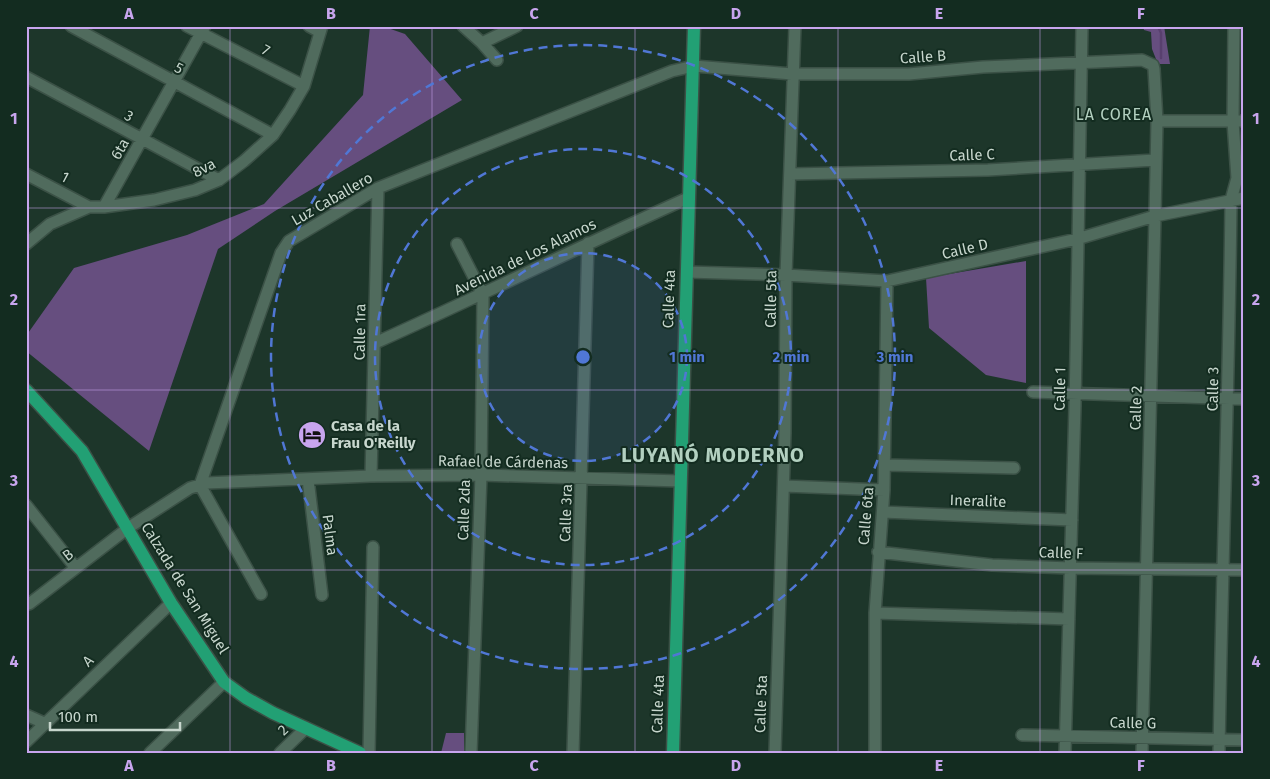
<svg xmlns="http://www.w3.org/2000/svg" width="1270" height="779" viewBox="0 0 1270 779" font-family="'Fira Sans',sans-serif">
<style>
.green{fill:#664e7f}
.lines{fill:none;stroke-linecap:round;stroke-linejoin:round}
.stream{stroke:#58406e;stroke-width:2.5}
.minor-casing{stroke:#3b5146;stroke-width:14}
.major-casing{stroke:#3b5146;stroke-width:15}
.minor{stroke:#506b5d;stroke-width:11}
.major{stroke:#22a074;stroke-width:12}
.grid{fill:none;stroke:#c8a5ee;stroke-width:1;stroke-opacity:0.55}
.ring{fill:none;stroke:#5077d5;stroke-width:2.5;stroke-dasharray:9 6}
.labels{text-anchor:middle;stroke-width:4;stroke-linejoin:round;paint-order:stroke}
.street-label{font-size:15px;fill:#c7d6cd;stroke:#132c20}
.poi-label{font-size:15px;font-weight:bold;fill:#c7d6cd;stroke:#132c20;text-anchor:start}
.neighbourhood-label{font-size:16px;letter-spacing:1px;fill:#b3d0c0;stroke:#132c20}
.district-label{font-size:20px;font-weight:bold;letter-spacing:1px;fill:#b3d0c0;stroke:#132c20}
.centre{fill:#5077d5;stroke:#132c20;stroke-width:2.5}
.ring-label{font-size:15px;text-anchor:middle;font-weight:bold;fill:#5077d5;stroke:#132c20;stroke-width:4;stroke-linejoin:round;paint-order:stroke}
.neatline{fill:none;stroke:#c8a5ee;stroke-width:2}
.grid-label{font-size:16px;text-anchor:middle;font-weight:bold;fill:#c8a5ee}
</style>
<rect width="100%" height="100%" fill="#1d362a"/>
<!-- green -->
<path class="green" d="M370 26H382L405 34 462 100 275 211 218 249 149 451 26 351V336L74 268 187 235 264 204 363 95Z
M1143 26H1164L1170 64H1158L1152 49 1151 32 1144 30Z
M1026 261V383L986 375 929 328 926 278Z
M446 733H464V753H441Z"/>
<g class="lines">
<!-- stream -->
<path class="stream" d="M1158 26 1161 33V58"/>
<defs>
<path id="minor" d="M71 26 273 135
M187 26 304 86
M309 26 320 32
M463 26 482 43 497 60
M482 43 517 26
M26 77 219 180
M1157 121H1244
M26 174 89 207
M790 174 988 170 1155 160
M104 207 205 26
M26 244 50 224 89 207H104L154 200 195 190 219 180 244 161 273 135 290 110 304 86 322 26
M457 244 483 295 481 475 471 753
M687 272 786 275 887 281 1077 239 1155 216 1244 198
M375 343C480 296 583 245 688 198
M1033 392 1244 399
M885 465 1014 468
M371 476 378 188
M308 479 322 595
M784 486 884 490
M26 505 75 567
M883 512 1072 520
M878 552 992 565 1070 568 1244 570
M261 594 200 485 281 253 289 241 378 188 672 71 694 66 792 74H909L983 67 1142 60 1153 65 1154 69 1157 121 1155 216 1142 753
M26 604H29L128 528 190 488 206 483 371 476 481 475 680 481
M875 613 1069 619
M26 715 44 723
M1022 735 1244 740
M26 742 171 603
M150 753 224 682
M280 753 306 728
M369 753 373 547
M573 753 588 243
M775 753 785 433 786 275 795 26
M875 753V613L884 490 887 281
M1065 753 1075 406 1082 26
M1219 753C1222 568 1229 384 1231 200L1237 178 1233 122 1234 26"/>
<path id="major" d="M26 390 82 451 171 603 224 682 246 698 273 713 360 753
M673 753 694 26"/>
</defs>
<!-- minor casing -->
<use href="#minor" class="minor-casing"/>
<!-- major casing -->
<use href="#major" class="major-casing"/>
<!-- minor -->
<use href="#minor" class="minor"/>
<!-- major -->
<use href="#major" class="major"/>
</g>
<!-- grid -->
<path class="grid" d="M230 26V753M432 26V753M635 26V753M838 26V753M1040 26V753M26 208H1244M26 390H1244M26 570H1244"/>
<!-- distance rings -->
<circle cx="583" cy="357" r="104" fill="#5077d5" fill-opacity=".12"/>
<g class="ring">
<circle cx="583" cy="357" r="104"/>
<circle cx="583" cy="357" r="208"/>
<circle cx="583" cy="357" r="312"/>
</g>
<!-- icons -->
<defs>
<symbol id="hotel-disc" viewBox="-11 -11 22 22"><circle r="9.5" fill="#c8a5ee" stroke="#132c20"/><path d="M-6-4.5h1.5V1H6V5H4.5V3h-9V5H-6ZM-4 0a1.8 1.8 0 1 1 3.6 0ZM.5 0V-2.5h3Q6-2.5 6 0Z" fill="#111"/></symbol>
</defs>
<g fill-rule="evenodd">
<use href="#hotel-disc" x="296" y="419" width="32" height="32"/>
</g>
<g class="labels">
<!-- street labels -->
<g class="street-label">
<text transform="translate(266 50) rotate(27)" y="5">7</text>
<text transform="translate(923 57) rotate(-4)" y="5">Calle B</text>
<text transform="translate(179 68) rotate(28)" y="5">5</text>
<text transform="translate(129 116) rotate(29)" y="5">3</text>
<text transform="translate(120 149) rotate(-60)" y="5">6ta</text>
<text transform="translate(972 155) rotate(-2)" y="5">Calle C</text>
<text transform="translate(204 168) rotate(-27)" y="5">8va</text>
<text transform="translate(65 177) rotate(28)" y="5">1</text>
<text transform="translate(332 199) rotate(-30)" y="5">Luz Caballero</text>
<text transform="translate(965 249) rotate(-13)" y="5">Calle D</text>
<text transform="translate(525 257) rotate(-26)" y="5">Avenida de Los Alamos</text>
<text transform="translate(669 299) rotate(-88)" y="5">Calle 4ta</text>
<text transform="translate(771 299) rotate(-89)" y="5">Calle 5ta</text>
<text transform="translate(360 332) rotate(-89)" y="5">Calle 1ra</text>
<text transform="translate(1060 389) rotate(-89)" y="5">Calle 1</text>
<text transform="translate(1213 389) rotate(-89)" y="5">Calle 3</text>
<text transform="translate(1136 408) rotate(-88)" y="5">Calle 2</text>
<text transform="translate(503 462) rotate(1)" y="5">Rafael de Cárdenas</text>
<text transform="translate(978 501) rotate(2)" y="5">Ineralite</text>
<text transform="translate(464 510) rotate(-88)" y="5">Calle 2da</text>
<text transform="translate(566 513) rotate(-88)" y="5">Calle 3ra</text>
<text transform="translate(866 516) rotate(-85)" y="5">Calle 6ta</text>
<text transform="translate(330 535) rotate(83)" y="5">Palma</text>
<text transform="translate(1061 553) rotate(2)" y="5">Calle F</text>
<text transform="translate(68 555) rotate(-37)" y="5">B</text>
<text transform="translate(185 588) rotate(58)" y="5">Calzada de San Miguel</text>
<text transform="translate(88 661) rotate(-43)" y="5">A</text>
<text transform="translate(658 704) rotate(-88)" y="5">Calle 4ta</text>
<text transform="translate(761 704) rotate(-88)" y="5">Calle 5ta</text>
<text transform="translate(1133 723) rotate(1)" y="5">Calle G</text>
<text transform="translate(283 730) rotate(-43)" y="5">2</text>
</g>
<!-- poi labels -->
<g class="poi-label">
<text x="331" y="431">Casa de la<tspan x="331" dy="17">Frau O'Reilly</tspan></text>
</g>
<!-- neighbourhood labels -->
<g class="neighbourhood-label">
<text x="1114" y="120">LA COREA</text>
</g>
<!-- district labels -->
<g class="district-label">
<text x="713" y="462">LUYANÓ MODERNO</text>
</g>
</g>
<circle cx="583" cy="357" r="8" class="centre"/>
<g class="ring-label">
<text x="687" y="362">1 min</text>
<text x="791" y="362">2 min</text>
<text x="895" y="362">3 min</text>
</g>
<!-- border -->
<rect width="1270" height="779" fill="none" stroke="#132c20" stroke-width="55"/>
<!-- scale -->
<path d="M50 722v8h130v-8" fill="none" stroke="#c7d6cd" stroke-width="2.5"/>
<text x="58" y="722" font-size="15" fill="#c7d6cd" stroke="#132c20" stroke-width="4" paint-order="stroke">100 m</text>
<rect x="28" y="28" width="1214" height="724" class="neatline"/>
<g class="grid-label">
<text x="129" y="19">A</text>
<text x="331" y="19">B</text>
<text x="534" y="19">C</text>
<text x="736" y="19">D</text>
<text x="939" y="19">E</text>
<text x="1141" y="19">F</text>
<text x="14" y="124">1</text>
<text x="1256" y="124">1</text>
<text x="14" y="305">2</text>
<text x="1256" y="305">2</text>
<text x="14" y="486">3</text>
<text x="1256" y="486">3</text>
<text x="14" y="667">4</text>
<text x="1256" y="667">4</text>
<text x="129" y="771">A</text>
<text x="331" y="771">B</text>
<text x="534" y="771">C</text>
<text x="736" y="771">D</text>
<text x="939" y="771">E</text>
<text x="1141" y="771">F</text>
</g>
</svg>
